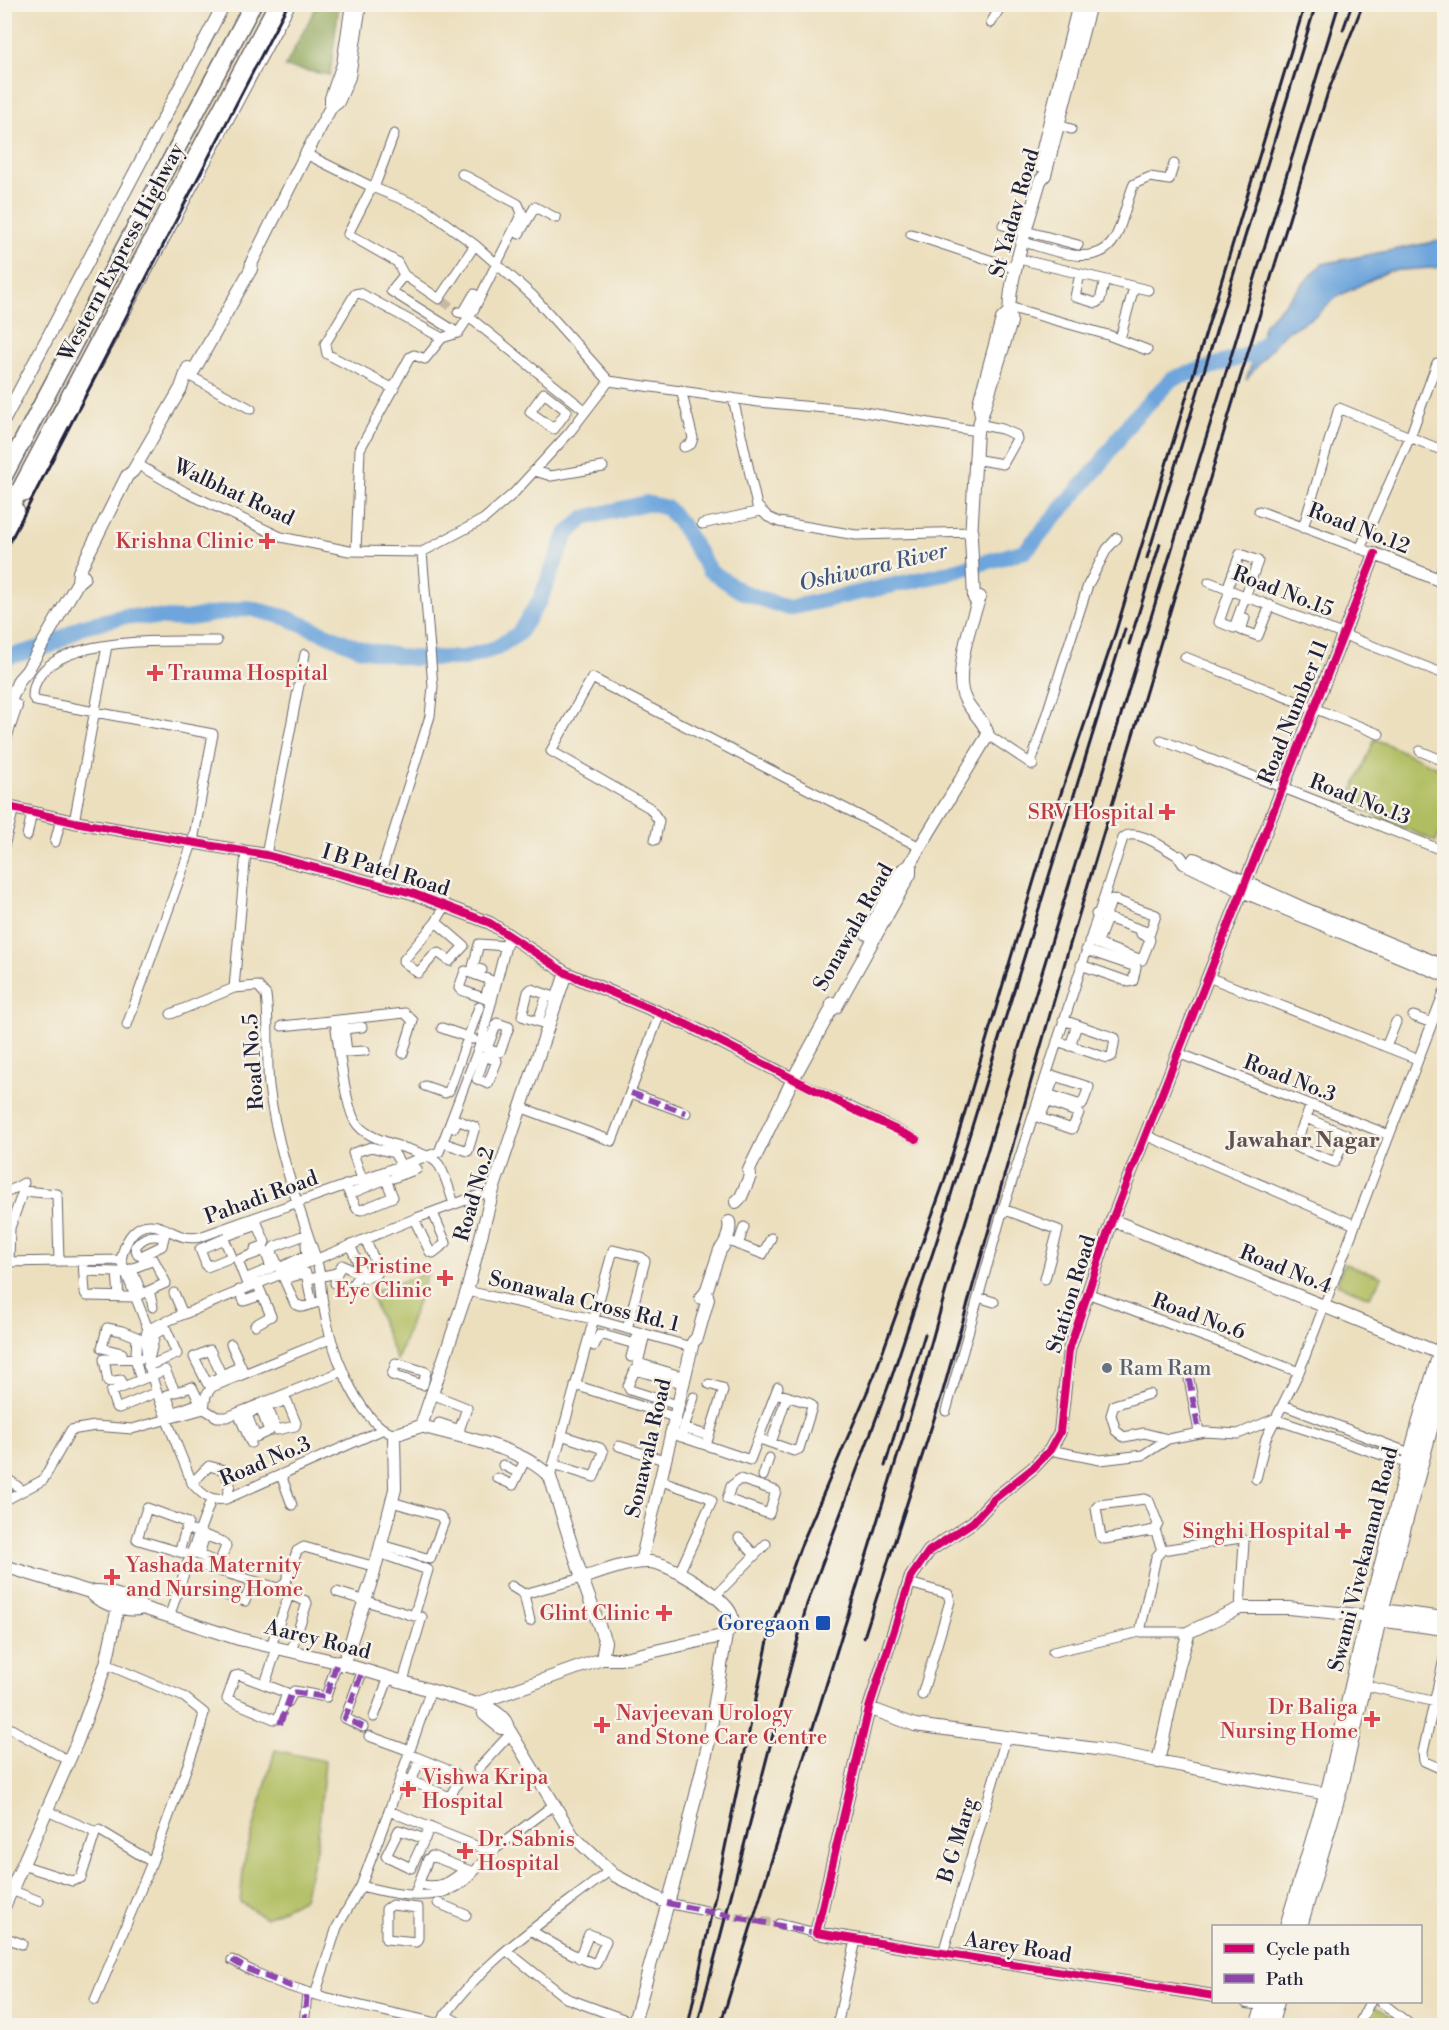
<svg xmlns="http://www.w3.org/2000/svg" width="1449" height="2030" viewBox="0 0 1449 2030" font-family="'Libre Bodoni',serif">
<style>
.green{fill:#b0bd60;stroke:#69704e;stroke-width:1.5}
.forest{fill:#8ca456;stroke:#576348;stroke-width:1.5}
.water{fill:#6da5dc;stroke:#48648c;stroke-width:1.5}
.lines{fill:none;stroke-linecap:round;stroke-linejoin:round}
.river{stroke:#6da5dc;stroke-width:16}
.street-tunnel{stroke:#c4b9a4;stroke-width:9;stroke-dasharray:9 4.5;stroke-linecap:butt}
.street-casing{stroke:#696469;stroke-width:11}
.secondary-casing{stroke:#696469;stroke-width:14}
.primary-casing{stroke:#696469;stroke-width:16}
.highway-casing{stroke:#696469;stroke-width:19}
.street{stroke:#fff;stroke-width:9}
.secondary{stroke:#fff;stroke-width:12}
.primary{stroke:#fff;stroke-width:14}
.highway{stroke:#fff;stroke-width:16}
.rail{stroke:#22223b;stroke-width:3}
.quiet{stroke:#8e44ad;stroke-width:6;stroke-dasharray:12 6;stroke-linecap:butt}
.cycleway-casing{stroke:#f7f3e8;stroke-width:11}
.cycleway{stroke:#d6006c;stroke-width:8}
.health-dot{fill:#e0444e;stroke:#f7f3e8;stroke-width:2}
.worship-dot{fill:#6b7280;stroke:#f7f3e8;stroke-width:2}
.transit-dot{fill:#1a4fb4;stroke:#f7f3e8;stroke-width:2}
.labels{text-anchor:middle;stroke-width:5;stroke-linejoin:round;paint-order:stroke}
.street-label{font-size:21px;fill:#22223b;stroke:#f7f3e8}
.health-label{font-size:21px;fill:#be3a42;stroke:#f7f3e8;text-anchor:end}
.worship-label{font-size:21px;fill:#5b616d;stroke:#f7f3e8;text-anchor:start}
.transit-label{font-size:21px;fill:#164399;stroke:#f7f3e8;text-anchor:end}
.water-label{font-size:22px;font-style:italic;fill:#40567b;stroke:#f7f3e8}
.neighbourhood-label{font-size:22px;font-weight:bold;fill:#605052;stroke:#f7f3e8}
</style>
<rect width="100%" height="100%" fill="#f7f3e8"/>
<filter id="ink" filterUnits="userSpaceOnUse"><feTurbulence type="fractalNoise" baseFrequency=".0167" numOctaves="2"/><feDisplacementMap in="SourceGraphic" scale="12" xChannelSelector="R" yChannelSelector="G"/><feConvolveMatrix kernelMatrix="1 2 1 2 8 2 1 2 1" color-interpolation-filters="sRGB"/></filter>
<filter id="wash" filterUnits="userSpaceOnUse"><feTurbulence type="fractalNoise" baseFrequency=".008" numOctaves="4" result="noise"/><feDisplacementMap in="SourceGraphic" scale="24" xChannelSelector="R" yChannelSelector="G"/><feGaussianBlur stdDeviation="1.35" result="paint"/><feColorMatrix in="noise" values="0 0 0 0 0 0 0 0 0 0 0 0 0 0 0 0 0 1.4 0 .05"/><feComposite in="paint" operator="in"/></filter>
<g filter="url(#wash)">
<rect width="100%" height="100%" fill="#ecdfbe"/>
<!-- green -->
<path class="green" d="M1375 739 1444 770V822L1436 842 1347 803Z
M1344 1263 1382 1277 1370 1297 1337 1284Z
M428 1272 397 1361 370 1293Z
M275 1750 325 1761 317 1845 304 1898 266 1918 240 1902 244 1862Z
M1374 2005 1404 2025H1365Z"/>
<!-- forest -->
<path class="forest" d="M317 5H339L330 75 285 67Z"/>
<!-- water -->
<path class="water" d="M1444 240V267L1389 271 1336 297 1317 315 1283 334 1246 380 1265 324 1322 264Z"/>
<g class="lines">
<!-- river -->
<path class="river" d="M4 658 51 645 83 626 126 616 185 619 248 608 285 617 361 649 410 658H464L496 648 518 634 540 600 566 535 584 518 646 503 667 508 681 524 709 570 740 591 788 608 940 575 1025 551 1099 466 1131 421 1172 379 1254 353 1271 337"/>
</g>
</g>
<g filter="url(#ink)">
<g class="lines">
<!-- street-tunnel -->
<path class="street-tunnel" d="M443 301 458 312
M722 1914 779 1924"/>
<defs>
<path id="street" d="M991 23 1002 4
M1052 123 1071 129
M306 154 372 187 426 209 475 245 533 296 609 381 759 402 858 411 977 431
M372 187 348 234 397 262 404 275
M374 188 394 134
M1003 225 1078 245
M519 234 535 207 556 218
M911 234 1017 269
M1024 242C1052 250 1101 272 1117 234 1124 218 1127 200 1134 184L1150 177 1169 180 1174 164
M1019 259 1148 290
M1080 274 1075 297 1096 303 1100 300 1105 280
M1009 307 1108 335 1147 350
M458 312 463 313 474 294
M469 317 586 411
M458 333 391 291 404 275 439 299 475 245
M1120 339 1134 287
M188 375 251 409
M394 389 327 354 325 344 355 294 360 293 442 338 458 333 474 309 522 213 518 204 462 174
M681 390 693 438 691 444 684 447
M544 393 567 411 554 429 530 412Z
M733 398 757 506 768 517 779 522 856 535 974 532
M974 459 1003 464 1017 439 1016 435 1002 429 978 424
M137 464 185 492 281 537 349 551 422 552 484 519 513 494 569 433 609 381
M535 471 551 476 603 467
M1259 511 1375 554
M702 524 761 511
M1303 528 1339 408 1444 451
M1360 549 1410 437 1437 363
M356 551 360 449 410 357 414 355 425 359 442 338
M1438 580 1444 563
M1209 582 1444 674
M1227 589 1240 554 1258 561 1234 628 1219 622 1230 590
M1245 618 1241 630 1258 636 1270 605
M1185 657 1379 734
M988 735 1033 765
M1161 740 1444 851
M1420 751 1444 761
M1031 763 1088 585 1107 549 1117 538
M74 822 107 646
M27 836 32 812
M655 840 659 821 650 808 551 751 592 678 920 847
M55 842 61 819
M4 846 14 808
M266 855 305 654
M378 882 430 716 433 686 422 552
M1096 914 1150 933 1156 915 1112 899 1105 917
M436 922 464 946 450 961 439 953 435 954 418 973 403 961 436 922 445 906
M1089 941 1142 960 1150 940 1149 937 1141 934
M1097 944 1106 921
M1081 965 1129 982 1133 981 1136 967 1086 950
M482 970 473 967 479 944 506 946
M1208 977 1417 1059
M234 988 258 986 266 995C270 1025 266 1056 269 1086 276 1145 297 1202 316 1258 321 1273 320 1287 323 1303 329 1342 354 1419 394 1435
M485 999 490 980 465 971 459 988 461 990 492 1001
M171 1014 234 988 246 852
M1413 1016 1432 1023
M343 1020 347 1052 365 1051
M335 1021C338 1043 345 1105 355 1121 368 1146 426 1147 439 1165 446 1176 450 1192 454 1204
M538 1021 547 995
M127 1025 193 841 213 734 36 701 33 697C34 632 172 642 217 641
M548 1025 522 1016 528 992 531 989 557 998
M282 1026 405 1013 413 1021 403 1053
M442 1028 473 1039
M344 1029 362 1027
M1057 1041 1107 1058 1112 1056 1115 1038 1063 1020
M480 1046C486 1048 493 1052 500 1052L509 1027 497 1023 487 1048
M1070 1046 1077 1025
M1386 1047 1396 1022
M1178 1053 1389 1135
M485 1056 497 1061 488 1084 477 1079Z
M793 1079 916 1139
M425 1086 445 1093 449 1091 479 1007
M1041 1092 1044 1093 1081 1105H1082L1089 1087 1055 1076 1048 1094
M631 1093 686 1113
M520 1107 612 1141 660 1013
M1033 1115 1040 1118 1072 1129 1079 1113 1047 1101 1040 1118
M1306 1118 1347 1135 1335 1162 1296 1147 1295 1145 1311 1105
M1145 1135 1353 1224
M444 1143 468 1151 475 1127 457 1120 454 1128
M393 1178 417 1169
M362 1179 353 1153 371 1147 394 1153 406 1173
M345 1185 357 1209 361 1210 393 1197 383 1172
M4 1194 24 1183
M350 1194 386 1179
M1003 1209 1058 1230 1045 1279
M414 1219 430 1252 433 1253 446 1243 433 1213
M307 1234 274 1247 272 1252 295 1304 303 1307 322 1301
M229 1235 258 1225
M163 1237C151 1234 143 1237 135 1247L138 1255 141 1256 162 1246 166 1229
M224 1239 232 1257 207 1267 200 1249Z
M726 1240 763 1254 771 1238
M350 1245 365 1278 377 1274 379 1270 365 1239
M738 1245 744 1227
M255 1249 263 1246 265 1242 255 1218
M121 1260C125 1239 137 1217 163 1228 177 1234 184 1240 200 1237L439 1152 481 1042 509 934
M121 1260 148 1329C134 1352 182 1455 192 1483 203 1496 210 1501 226 1499L384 1429
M83 1261 85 1293 87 1296 135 1297 166 1283 154 1260 118 1274
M4 1262 121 1260
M9 1262 10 1228 23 1191 57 1194 59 1261
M279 1268 307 1255 306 1244
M132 1270 142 1294
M84 1271 117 1272 119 1297
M245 1279 271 1268 265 1250 238 1260V1261L248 1287
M284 1279 306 1273 312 1304
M309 1279 337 1273 342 1265 358 1273V1277L349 1289 335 1283 337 1273
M239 1290 244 1301 262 1295
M467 1291 593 1319 691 1347
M174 1293 183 1314
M1087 1293 1299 1372
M150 1294 153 1307
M978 1297 994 1302
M255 1325 271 1316 257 1283
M148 1329 414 1219 493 1190
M645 1334 638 1363 684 1377
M231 1344 244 1373
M594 1346 600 1334 635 1344
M210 1350 222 1376 207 1383 194 1357Z
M122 1353 102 1348 107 1328 122 1331 144 1340
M136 1353 137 1337
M150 1356 155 1334 166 1328
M631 1357 636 1339
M135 1358 139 1374
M396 1363 426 1372 423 1385 392 1375Z
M148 1366 177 1354 163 1322
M226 1373 241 1366
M1189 1379 1199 1432
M121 1380 108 1382 104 1359 146 1358
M575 1385 674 1417
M157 1392 119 1408 116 1407 111 1392 165 1370 173 1387
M432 1394 467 1408 457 1436
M1149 1394 1114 1405 1111 1415 1116 1431 1124 1437 1144 1433 1168 1439
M265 1401 277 1430 295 1426 296 1423 287 1401 275 1404
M200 1403 192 1387 166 1395 173 1412H175L205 1401
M677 1405 630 1390 628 1386 635 1370 682 1383
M1283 1405 1412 1454
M204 1409 206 1395 212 1387 330 1339
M204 1409 217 1417H227L343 1371
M255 1410 247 1415 256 1437 269 1431 259 1404
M946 1411 1003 1209 1123 838C1136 826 1166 850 1180 857
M238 1413 251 1443
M439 1423 460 1430
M684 1428 709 1436
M670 1433 750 1460 778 1387
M681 1437 694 1397
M760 1439 794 1451 799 1449 812 1407 809 1403 776 1393
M771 1443 787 1396
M706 1445 723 1391 722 1388 709 1384
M619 1446 664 1460
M1050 1450 1100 1460 1143 1455 1168 1439 1205 1432 1238 1434 1274 1419 1409 1464
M553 1464 594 1477 603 1452 600 1448 561 1435
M503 1465 519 1473
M281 1475 292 1505
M4 1476 22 1490
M763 1476 769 1458
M550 1477 613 1250 641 1257 645 1261 627 1329
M497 1478 513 1485 525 1460
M740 1479 776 1491 769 1514 727 1499 731 1486Z
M1256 1479 1266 1438 1299 1372 1444 992
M659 1480 708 1497 712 1501 679 1573
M192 1483 209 1466 224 1470 230 1485 226 1499
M211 1500 188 1562 278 1588 285 1584 297 1551 304 1547 376 1567
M4 1501 43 1480 71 1430 95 1426 132 1429 204 1409
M1155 1530 1158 1524 1149 1501 1145 1499 1099 1505 1096 1508 1101 1537 1105 1539 1155 1530 1162 1550
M193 1531 223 1542 226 1546 219 1563 199 1555 205 1535
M739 1538 755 1555
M381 1545 430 1559 444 1522 440 1516 392 1502
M179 1552 188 1523 147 1508 137 1539 139 1540 190 1555
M909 1583 948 1594 950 1601 922 1695
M511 1586 524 1594 530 1621
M337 1592 414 1616 428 1570 379 1553
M222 1594 245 1601 253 1581
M524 1594 582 1578
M714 1597 766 1544
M169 1617 188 1562
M1140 1632 1156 1557 1162 1550 1241 1538 1244 1541 1240 1608
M271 1646 289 1595 306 1601 307 1603 291 1651
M1053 1652 1140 1632H1189
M1444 1659 1423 1752 1424 1761 1444 1770
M240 1675 287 1693 278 1719H274L227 1699 235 1676Z
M403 1681 422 1617
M265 1684 277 1648
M1364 1685 1444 1704
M288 1702 294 1691 326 1697 337 1662
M374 1717 389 1677
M4 1725 69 1761
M363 1727 345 1718 363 1670
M369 1736 410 1751
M478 1769 512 1732
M401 1777 450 1797 460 1778 453 1772 409 1754
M411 1782 420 1759
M389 1811 491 1852 555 1804
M99 1830 152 1862
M425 1839 399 1830 386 1856 411 1868 412 1866 430 1827
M22 1865 72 1881 81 1878 95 1834 91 1830 47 1811
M419 1884C439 1889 451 1883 465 1869
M361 1886C390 1893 430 1903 458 1886 471 1878 481 1863 491 1852
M11 1890 39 1901
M415 1893 428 1859 432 1856 473 1872
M438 1903 466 1915
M667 1903 706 1911
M392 1905 418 1908V1938L416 1942 386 1939V1909Z
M718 1913 722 1914
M779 1924 816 1933
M532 1931C553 1944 573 1956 596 1964L606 1941 589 1934 579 1958
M4 1937 22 1944
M507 1951 566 1998 634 2023
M943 1953 1006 1738
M232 1960C295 1998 370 2006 440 2024
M315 1995 337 1927 361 1886 389 1811 431 1689
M95 2000 152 1862 198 1737 204 1713 184 1697 106 1664
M1381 2002 1412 2026
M445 2015 465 2026
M304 2026 307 1992
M439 2026C478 1961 551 1917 609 1871
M837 2026 856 1940
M1358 2026 1370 2002"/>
<path id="secondary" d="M331 107V98L343 64 352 4
M1039 165 1079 4
M188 375 194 370 251 269 252 262 306 154 331 107 338 102 349 77 360 4
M981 415 979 403 1002 319 1008 313
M4 420 224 4
M26 495 289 4
M4 537 18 510
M78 582 79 572 127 476 133 471 181 388 188 368
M977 603 974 598 971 538 977 431 1011 322C1002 297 1032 210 1040 181L1045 175 1090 4
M4 716 19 680 27 671 78 582 84 577
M4 741 16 706
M4 806 74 822 266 855 412 893 490 923 566 973 688 1025 793 1079
M1180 857 1184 863 1242 891 1444 975
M1194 859 1305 909 1444 966
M867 934 902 870 910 865
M831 1010 836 1007 910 874V865L920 847 988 735C985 721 971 712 965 699 953 677 971 620 980 597
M736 1202 741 1197 750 1176 749 1170 793 1079 831 1010 832 1003
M1112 1220 1444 1355
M701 1298 706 1292 720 1250C726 1244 731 1230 729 1222
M421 1426 467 1291 493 1190 566 973
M421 1426C460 1437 522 1447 550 1477L582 1578
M641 1562 693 1342 697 1338 708 1299 706 1292
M4 1566 90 1592C100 1604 128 1613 143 1608
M90 1592C103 1588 133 1599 143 1608L239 1639 337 1662 483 1706
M1374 1609 1444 1618
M1371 1619 1444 1629
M343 1665 373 1576 395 1489 394 1435 421 1426
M478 1703 602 1659H620L726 1635C730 1629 735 1622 731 1614 724 1597 669 1563 650 1562 628 1561 603 1572 582 1578L605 1642 602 1659
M869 1708 915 1725 1096 1749 1327 1794
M508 1728H501L484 1714 483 1706C493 1709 506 1717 508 1728L573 1836 614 1875 667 1903
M1158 1762 1179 1665 1189 1632 1240 1608H1288L1359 1615
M4 1907 77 1742 106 1664 120 1597
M1214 1996 816 1933 869 1708 911 1577 929 1551 973 1522 993 1500 1033 1468 1050 1450 1060 1432 1069 1350 1112 1220 1375 554 1444 582
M1247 2002 1273 2005
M633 2026 681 1857 708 1745 726 1635"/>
<path id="primary" d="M1287 1926 1330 1783 1367 1620 1423 1409 1444 1341
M1300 1926 1341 1786 1379 1619 1444 1378
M1257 2026 1265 2002
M1270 2026 1277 2002"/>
<path id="highway" d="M4 476 253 4
M4 520 277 4"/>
</defs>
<!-- street casing -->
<use href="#street" class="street-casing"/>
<!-- secondary casing -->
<use href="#secondary" class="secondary-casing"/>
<!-- primary casing -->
<use href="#primary" class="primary-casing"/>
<!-- highway casing -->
<use href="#highway" class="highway-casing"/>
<!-- street -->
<use href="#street" class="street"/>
<!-- secondary -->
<use href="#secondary" class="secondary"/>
<!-- primary -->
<use href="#primary" class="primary"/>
<!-- highway -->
<use href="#highway" class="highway"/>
<!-- rail -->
<path class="rail" d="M1343 30 1352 4
M4 553 288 4
M1147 558 1316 4
M1129 644 1160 544
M885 1466 925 1334
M864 1637 943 1391 1068 951 1238 385 1328 92 1363 4
M688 2026 770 1631 800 1548 874 1376 944 1182 1052 820 1115 634 1305 4
M697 2026 807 1604 892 1376 938 1237 1125 629
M720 2026 919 1387 959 1243 1339 4"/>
<!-- quiet -->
<path class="quiet" d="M631 1093 686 1113
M1189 1379 1199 1432
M280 1724 292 1692 326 1697 337 1662
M363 1727 345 1718 363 1670
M667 1903 816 1933
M232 1960 247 1969 298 1989
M304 2026 307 1992"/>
<defs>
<path id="cycleway" d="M4 806 74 822 266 855 412 893 490 923 566 973 688 1025 852 1109 916 1139
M1214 1996 816 1933 869 1708 911 1577 929 1551 973 1522 993 1500 1033 1468 1050 1450 1060 1432 1069 1350 1112 1220 1375 554"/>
</defs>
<!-- cycleway casing -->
<use href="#cycleway" class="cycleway-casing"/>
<!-- cycleway -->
<use href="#cycleway" class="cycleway"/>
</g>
</g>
<!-- markers -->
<g class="health-dot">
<path d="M264 532h6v6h6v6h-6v6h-6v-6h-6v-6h6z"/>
<path d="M152 664h6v6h6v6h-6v6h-6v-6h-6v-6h6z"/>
<path d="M1164 803h6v6h6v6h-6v6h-6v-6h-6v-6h6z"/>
<path d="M442 1269h6v6h6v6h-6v6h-6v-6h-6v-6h6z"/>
<path d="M1340 1522h6v6h6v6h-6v6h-6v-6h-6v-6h6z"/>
<path d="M109 1568h6v6h6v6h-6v6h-6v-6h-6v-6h6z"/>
<path d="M661 1604h6v6h6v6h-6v6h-6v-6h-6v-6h6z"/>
<path d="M1369 1710h6v6h6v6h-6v6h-6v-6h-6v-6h6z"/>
<path d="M599 1716h6v6h6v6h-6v6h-6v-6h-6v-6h6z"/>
<path d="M405 1780h6v6h6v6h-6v6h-6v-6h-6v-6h6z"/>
<path d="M462 1842h6v6h6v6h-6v6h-6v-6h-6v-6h6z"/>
</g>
<circle class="worship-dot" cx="1107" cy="1368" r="6"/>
<rect class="transit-dot" x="815" y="1615" width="16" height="16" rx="3"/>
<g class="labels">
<!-- street labels -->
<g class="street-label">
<text transform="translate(1014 213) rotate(-74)" y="7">St Yadav Road</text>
<text transform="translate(121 252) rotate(-62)" y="7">Western Express Highway</text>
<text transform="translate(234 492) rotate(25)" y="7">Walbhat Road</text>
<text transform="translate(1359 528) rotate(21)" y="7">Road No.12</text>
<text transform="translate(1283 591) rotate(21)" y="7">Road No.15</text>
<text transform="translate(1293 712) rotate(-68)" y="7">Road Number 11</text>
<text transform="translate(1360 799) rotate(21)" y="7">Road No.13</text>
<text transform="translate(386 870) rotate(17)" y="7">I B Patel Road</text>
<text transform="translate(853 927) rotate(-61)" y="7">Sonawala Road</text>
<text transform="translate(253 1062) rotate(-94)" y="7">Road No.5</text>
<text transform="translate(1290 1078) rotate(21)" y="7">Road No.3</text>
<text transform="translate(474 1194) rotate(-74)" y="7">Road No.2</text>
<text transform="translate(261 1197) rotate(-20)" y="7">Pahadi Road</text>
<text transform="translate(1286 1269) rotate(22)" y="7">Road No.4</text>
<text transform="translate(1071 1294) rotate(-73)" y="7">Station Road</text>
<text transform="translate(584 1301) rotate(14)" y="7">Sonawala Cross Rd. 1</text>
<text transform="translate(1199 1316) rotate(20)" y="7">Road No.6</text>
<text transform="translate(648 1448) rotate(-77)" y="7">Sonawala Road</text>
<text transform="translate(265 1461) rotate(-23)" y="7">Road No.3</text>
<text transform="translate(1363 1559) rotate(-76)" y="7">Swami Vivekanand Road</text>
<text transform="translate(318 1639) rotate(14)" y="7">Aarey Road</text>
<text transform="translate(957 1840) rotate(-73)" y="7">B G Marg</text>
<text transform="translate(1018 1947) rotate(9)" y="7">Aarey Road</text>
</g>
<!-- health labels -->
<g class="health-label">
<text x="254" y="548">Krishna Clinic</text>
<text x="168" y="680" text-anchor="start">Trauma Hospital</text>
<text x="1154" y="819">SRV Hospital</text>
<text x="432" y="1273">Pristine<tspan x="432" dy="24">Eye Clinic</tspan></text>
<text x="1330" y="1538">Singhi Hospital</text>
<text x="126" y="1572" text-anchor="start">Yashada Maternity<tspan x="126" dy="24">and Nursing Home</tspan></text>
<text x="650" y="1620">Glint Clinic</text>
<text x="1358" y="1714">Dr Baliga<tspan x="1358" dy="24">Nursing Home</tspan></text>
<text x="616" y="1720" text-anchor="start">Navjeevan Urology<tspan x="616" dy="24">and Stone Care Centre</tspan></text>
<text x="422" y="1784" text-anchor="start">Vishwa Kripa<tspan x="422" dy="24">Hospital</tspan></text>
<text x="478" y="1846" text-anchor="start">Dr. Sabnis<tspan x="478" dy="24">Hospital</tspan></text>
</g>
<!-- worship labels -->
<g class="worship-label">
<text x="1119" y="1375">Ram Ram</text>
</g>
<!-- transit labels -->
<g class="transit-label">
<text x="810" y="1630">Goregaon</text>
</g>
<!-- water labels -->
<g class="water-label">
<text transform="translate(873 566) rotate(-13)" y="8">Oshiwara River</text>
</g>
<!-- neighbourhood labels -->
<g class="neighbourhood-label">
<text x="1304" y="1147">Jawahar Nagar</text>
</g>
</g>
<!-- margin -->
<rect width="1449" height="2030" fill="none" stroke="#f7f3e8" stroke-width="24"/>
<!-- legend -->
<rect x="1212" y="1925" width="210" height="78" fill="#f7f3e8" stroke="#a29fa3" stroke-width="1.5"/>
<rect x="1224" y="1944" width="30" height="9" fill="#d6006c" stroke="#a29fa3" stroke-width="1.5"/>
<text x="1266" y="1955" font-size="18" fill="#22223b">Cycle path</text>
<rect x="1224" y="1974" width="30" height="9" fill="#8e44ad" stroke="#a29fa3" stroke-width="1.5"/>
<text x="1266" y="1985" font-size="18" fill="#22223b">Path</text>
</svg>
